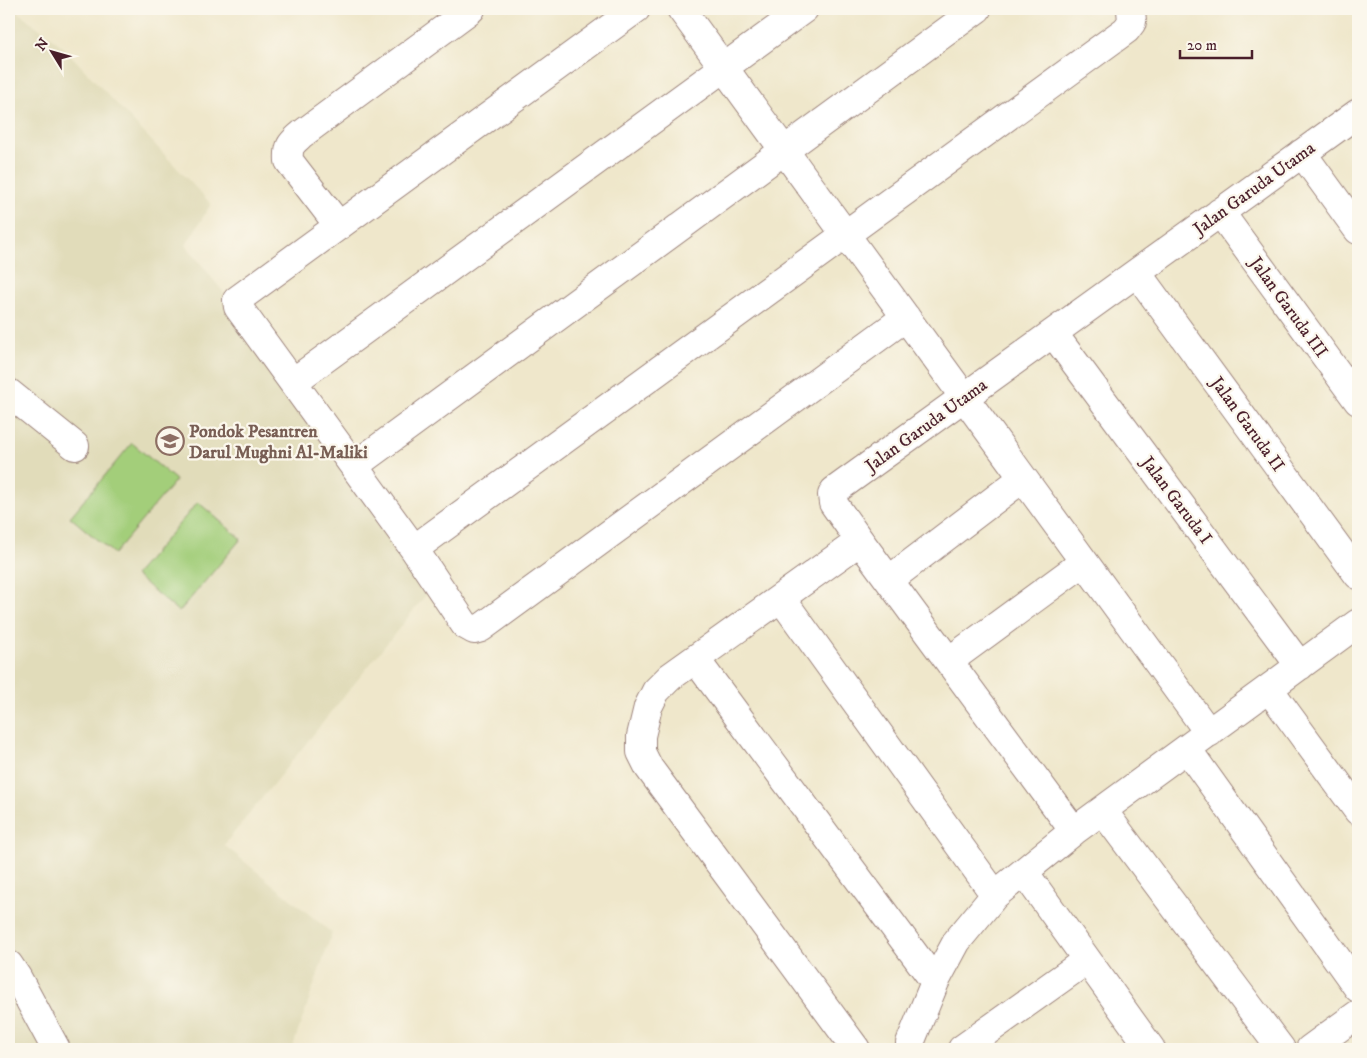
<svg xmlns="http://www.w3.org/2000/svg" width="1367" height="1058" viewBox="0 0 1367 1058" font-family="'IM FELL DW Pica',serif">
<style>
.built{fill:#e1dcba}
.pitch{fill:#a3ce7a;stroke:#767652}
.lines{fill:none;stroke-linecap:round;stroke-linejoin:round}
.minor-casing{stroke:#9c837b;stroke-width:30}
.minor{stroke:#fff;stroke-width:28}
.labels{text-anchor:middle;stroke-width:4.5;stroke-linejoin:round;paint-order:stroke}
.street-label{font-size:18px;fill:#4a1f2b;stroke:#fbf7ec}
.education-label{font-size:18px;font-weight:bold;fill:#785e54;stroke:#fbf7ec;text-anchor:start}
</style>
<rect width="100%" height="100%" fill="#fbf7ec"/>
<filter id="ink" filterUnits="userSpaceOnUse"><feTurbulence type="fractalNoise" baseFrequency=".02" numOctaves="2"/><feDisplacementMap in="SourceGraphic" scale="10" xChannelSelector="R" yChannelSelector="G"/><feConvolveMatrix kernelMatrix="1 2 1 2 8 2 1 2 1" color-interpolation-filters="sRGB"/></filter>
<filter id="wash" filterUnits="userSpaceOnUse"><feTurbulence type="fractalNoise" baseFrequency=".0096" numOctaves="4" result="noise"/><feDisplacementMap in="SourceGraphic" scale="20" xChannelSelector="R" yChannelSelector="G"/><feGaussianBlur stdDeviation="1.12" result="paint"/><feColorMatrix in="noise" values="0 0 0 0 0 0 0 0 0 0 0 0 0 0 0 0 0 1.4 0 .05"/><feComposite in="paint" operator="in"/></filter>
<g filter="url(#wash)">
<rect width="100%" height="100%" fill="#efe7cb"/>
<!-- built -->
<path class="built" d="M9 9H14L62 46 211 204 186 245 227 297 434 585 224 845 332 933 292 1049H9Z"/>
<!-- pitch -->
<path class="pitch" d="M132 443 176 480 114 554 70 517Z
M198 502 241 539 179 612 135 575Z"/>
</g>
<g filter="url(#ink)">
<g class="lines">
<defs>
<path id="minor" d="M636 9 237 300 238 307 414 549 465 625 474 630 481 628 906 317
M681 9 1209 733
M1302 153 1358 230
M1220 212 1358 401
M339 226 289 161C288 145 291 144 302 134L471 9
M1137 273 1358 575
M1053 333 1300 666
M293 382 804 9
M9 393 75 446
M354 466 977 9
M414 549 1126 30 1132 22 1131 9
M889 580 1023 478
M781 598 995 895
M696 660 935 982
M949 661 1084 562
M1269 689 1358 811
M1187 749 1358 988
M1103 811 1281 1049
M1074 831 860 541 833 503 832 495 834 491 1358 113
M1024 872 1151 1049
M9 965 17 977 56 1049
M856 1049 649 768 641 752V736L648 707 656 691 670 677 860 541
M910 1049V1043L935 982 957 941 995 895 1074 831 1358 623
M962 1049 1087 960
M1310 1049 1358 1014"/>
</defs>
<!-- minor casing -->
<use href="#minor" class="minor-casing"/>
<!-- minor -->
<use href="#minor" class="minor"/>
</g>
</g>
<!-- icons -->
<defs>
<symbol id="school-ring" viewBox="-11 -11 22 22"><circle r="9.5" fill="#fbf7ec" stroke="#8d6e63" stroke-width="1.5"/><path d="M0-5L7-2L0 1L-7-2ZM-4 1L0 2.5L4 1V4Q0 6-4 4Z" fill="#8d6e63"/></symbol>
</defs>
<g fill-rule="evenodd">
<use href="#school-ring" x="154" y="425" width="32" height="32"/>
</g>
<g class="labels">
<!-- street labels -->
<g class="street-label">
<text transform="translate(1254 188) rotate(-36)" y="6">Jalan Garuda Utama</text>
<text transform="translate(1289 307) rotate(54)" y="6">Jalan Garuda III</text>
<text transform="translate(1248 424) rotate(54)" y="6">Jalan Garuda II</text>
<text transform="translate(926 425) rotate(-36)" y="6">Jalan Garuda Utama</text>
<text transform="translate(1177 500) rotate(53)" y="6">Jalan Garuda I</text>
</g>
<!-- education labels -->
<g class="education-label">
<text x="189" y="437">Pondok Pesantren<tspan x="189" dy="21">Darul Mughni Al-Maliki</tspan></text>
</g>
</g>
<!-- margin -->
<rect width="1367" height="1058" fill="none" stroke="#fbf7ec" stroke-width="30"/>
<!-- north arrow -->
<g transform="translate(52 52) rotate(307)" stroke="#fbf7ec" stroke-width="4" paint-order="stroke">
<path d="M0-4L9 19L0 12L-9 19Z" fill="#4a1f2b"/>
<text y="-8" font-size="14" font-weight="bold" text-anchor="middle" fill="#4a1f2b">N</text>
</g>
<!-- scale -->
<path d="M1180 50v8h72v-8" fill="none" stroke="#4a1f2b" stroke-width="2.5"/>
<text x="1187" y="50" font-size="15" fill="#4a1f2b" stroke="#fbf7ec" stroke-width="4" paint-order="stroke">20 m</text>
</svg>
